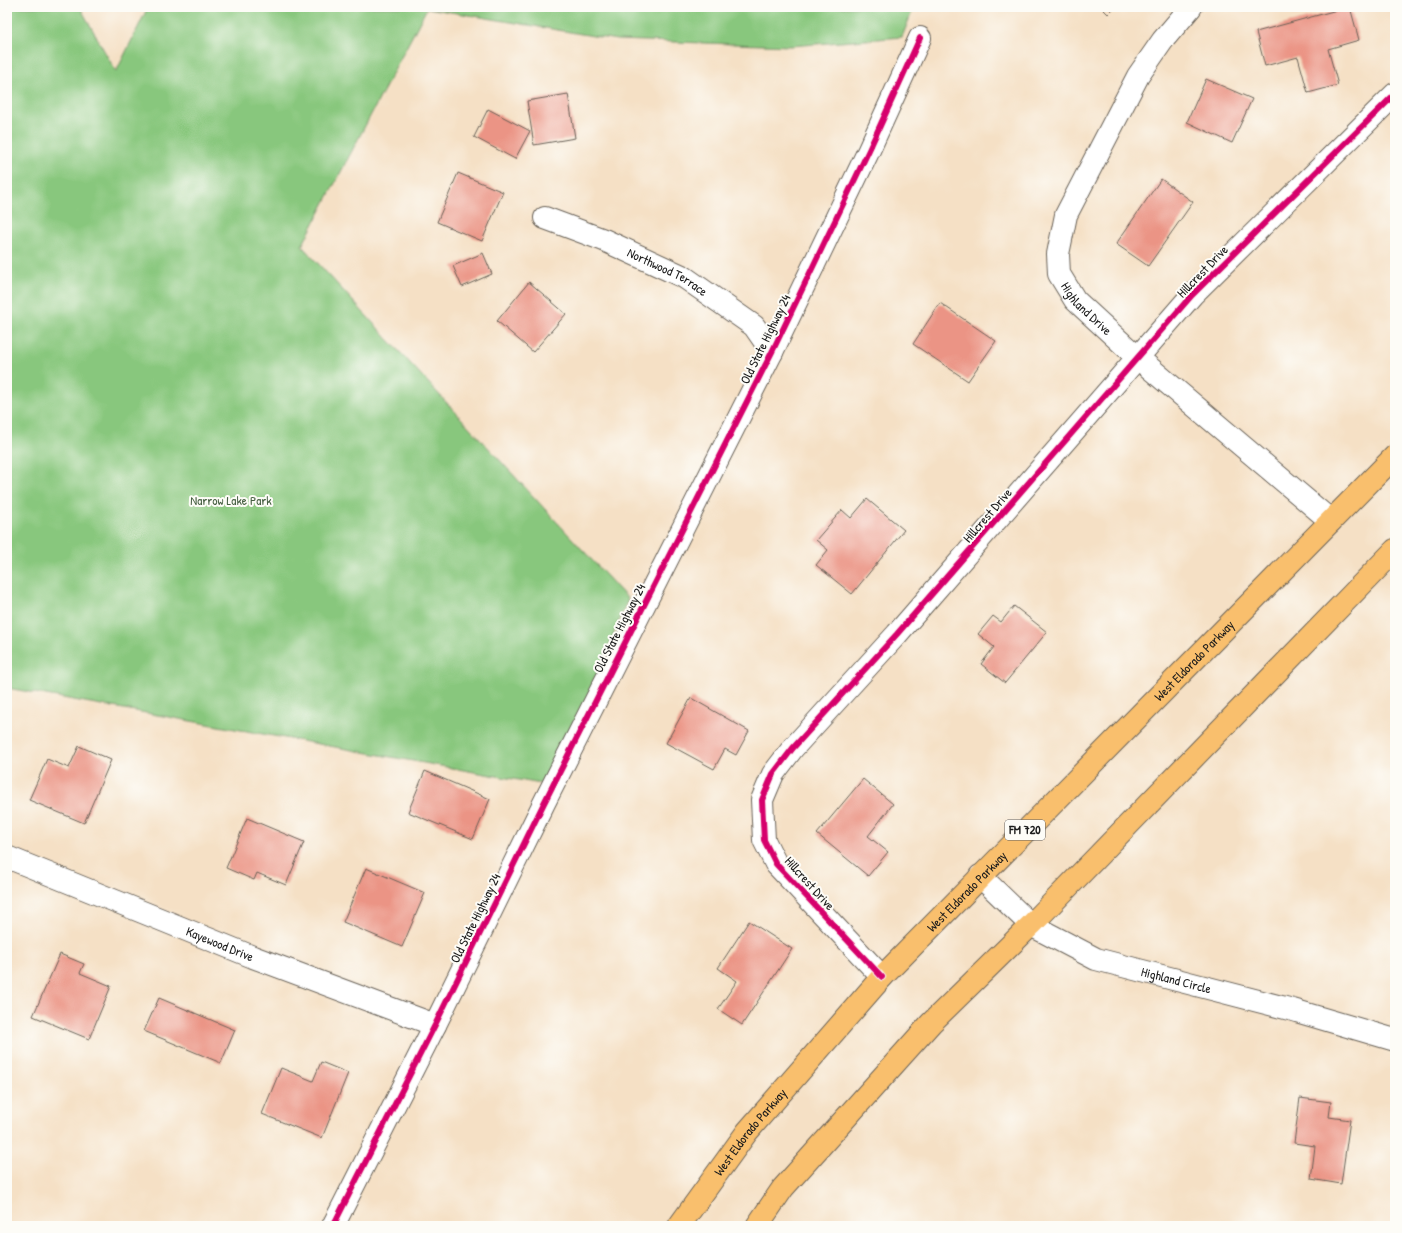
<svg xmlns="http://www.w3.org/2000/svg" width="1402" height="1233" viewBox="0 0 1402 1233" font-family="'Patrick Hand',sans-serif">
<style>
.green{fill:#88c77d;stroke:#52724c}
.building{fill:#eb9485}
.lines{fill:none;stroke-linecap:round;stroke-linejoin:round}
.minor-casing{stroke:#686157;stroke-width:24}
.primary-casing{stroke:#686157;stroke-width:24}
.minor{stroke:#fff;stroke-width:22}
.primary{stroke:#f9bf6d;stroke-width:22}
.cycleway-casing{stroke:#fdfcf7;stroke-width:8}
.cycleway{stroke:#d6006c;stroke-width:6}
.labels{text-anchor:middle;stroke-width:4;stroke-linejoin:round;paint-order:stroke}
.shield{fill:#fdfcf7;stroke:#605f5e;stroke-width:1}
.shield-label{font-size:12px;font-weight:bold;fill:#1c1c1c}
.street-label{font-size:13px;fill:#1c1c1c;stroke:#fdfcf7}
.park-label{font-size:13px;fill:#476043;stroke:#fdfcf7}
</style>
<rect width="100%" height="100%" fill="#fdfcf7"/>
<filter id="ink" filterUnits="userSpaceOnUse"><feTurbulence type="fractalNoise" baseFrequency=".025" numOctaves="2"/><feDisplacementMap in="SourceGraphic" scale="8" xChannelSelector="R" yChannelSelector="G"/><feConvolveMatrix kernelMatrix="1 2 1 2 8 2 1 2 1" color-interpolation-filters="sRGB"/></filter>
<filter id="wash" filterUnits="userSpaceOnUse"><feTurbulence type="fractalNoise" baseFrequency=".012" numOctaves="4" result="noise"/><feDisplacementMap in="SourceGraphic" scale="16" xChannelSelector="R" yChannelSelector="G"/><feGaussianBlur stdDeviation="0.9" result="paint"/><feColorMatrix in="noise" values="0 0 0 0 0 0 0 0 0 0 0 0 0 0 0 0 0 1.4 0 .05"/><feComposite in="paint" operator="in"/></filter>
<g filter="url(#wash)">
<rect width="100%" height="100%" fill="#f5e0c5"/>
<!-- green -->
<path class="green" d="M7 7H80L116 72 148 7H914L902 37 791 46 617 40 427 8 302 246 628 599 552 786 7 688Z"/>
<g id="blocks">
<!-- building -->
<path class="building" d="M1101 7H1115L1108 14Z
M1348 7H1350L1359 40 1328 49 1338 85 1308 93 1298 57 1265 66 1256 32Z
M1206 79 1252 99 1232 143 1187 122Z
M568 94 575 138 534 145 527 101Z
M488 109 530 131 515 159 474 137Z
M458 173 503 192 482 241 437 222Z
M1161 179 1193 202 1148 266 1116 244Z
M483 253 492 274 462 287 453 266Z
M529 282 566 314 533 352 497 321Z
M940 303 996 341 968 381 913 344Z
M867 499 904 530 852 594 816 565 828 550 816 540 842 510 851 518Z
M1014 606 1047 632 1005 683 981 664 994 647 978 634 993 616 1001 622Z
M691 698 749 731 736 755 725 749 714 769 666 743Z
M79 746 111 760 84 823 29 800 47 759 69 768Z
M425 771 490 799 473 839 408 812Z
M863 779 893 804 868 836 888 852 868 876 817 834Z
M247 818 304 842 286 885 257 873 254 880 226 868Z
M366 868 425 893 402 947 343 922Z
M749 921 792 949 742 1025 718 1009 737 981 718 968Z
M60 954 84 964 80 973 111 986 89 1039 33 1016Z
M159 998 235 1030 221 1063 144 1031Z
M321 1062 348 1073 322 1138 262 1114 281 1068 313 1081Z
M1300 1098 1331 1102 1329 1117 1350 1120 1341 1184 1311 1179 1315 1146 1294 1143Z"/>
</g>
</g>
<g filter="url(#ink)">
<use href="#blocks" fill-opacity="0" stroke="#686157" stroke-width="1"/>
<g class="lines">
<defs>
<g id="minor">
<path id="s1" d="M1191 7 1163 40 1138 76 1066 215 1058 254 1059 274 1075 300 1138 358 1331 521"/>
<path id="s2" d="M545 218 604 240 684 277 754 326 772 352"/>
<path id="s3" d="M7 857 253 957 435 1025"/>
<path id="s4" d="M980 876 1031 925 1096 959 1293 1010 1395 1040"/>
<path d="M882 977 776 864 764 840 762 800 773 774 793 748 897 634 1192 295 1395 94"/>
<path d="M333 1226 435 1025 544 803 772 352 869 150 920 38"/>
</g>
<g id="primary">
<path id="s5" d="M679 1226 747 1132 882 977 1395 456"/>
<path d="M757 1226 783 1188 931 1023 1031 925 1395 550"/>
</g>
</defs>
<!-- minor casing -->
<use href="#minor" class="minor-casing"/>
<!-- primary casing -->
<use href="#primary" class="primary-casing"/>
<!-- minor -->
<use href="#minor" class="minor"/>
<!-- primary -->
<use href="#primary" class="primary"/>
<defs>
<path id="cycleway" d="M882 977 776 864 764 840 762 800 773 774 793 748 897 634 1192 295 1395 94
M333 1226 435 1025 544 803 772 352 869 150 920 38"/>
</defs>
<!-- cycleway casing -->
<use href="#cycleway" class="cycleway-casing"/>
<!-- cycleway -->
<use href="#cycleway" class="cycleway"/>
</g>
</g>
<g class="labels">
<!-- shield labels -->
<rect class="shield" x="1005" y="820" width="40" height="20" rx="3"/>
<g class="shield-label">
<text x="1025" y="834">FM 720</text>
</g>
<!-- street labels -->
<g class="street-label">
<text transform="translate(1202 271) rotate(-46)" y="5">Hillcrest Drive</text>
<text dy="5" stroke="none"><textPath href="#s2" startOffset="134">Northwood Terrace</textPath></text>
<text dy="5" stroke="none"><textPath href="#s1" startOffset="348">Highland Drive</textPath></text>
<text transform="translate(765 339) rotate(-64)" y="5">Old State Highway 24</text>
<text transform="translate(987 515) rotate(-49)" y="5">Hillcrest Drive</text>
<text transform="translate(619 628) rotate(-63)" y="5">Old State Highway 24</text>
<text dy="5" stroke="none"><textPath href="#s5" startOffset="766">West Eldorado Parkway</textPath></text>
<text transform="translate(810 883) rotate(48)" y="5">Hillcrest Drive</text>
<text dy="5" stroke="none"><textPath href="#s5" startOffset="442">West Eldorado Parkway</textPath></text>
<text transform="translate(475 918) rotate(-64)" y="5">Old State Highway 24</text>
<text dy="5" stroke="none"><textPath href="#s3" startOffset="230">Kayewood Drive</textPath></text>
<text dy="5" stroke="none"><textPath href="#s4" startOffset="227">Highland Circle</textPath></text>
<text dy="5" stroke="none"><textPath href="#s5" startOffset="118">West Eldorado Parkway</textPath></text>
</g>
<!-- park labels -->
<g class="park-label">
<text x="231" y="505">Narrow Lake Park</text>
</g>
</g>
<!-- margin -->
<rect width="1402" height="1233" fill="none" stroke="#fdfcf7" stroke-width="24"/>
</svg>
